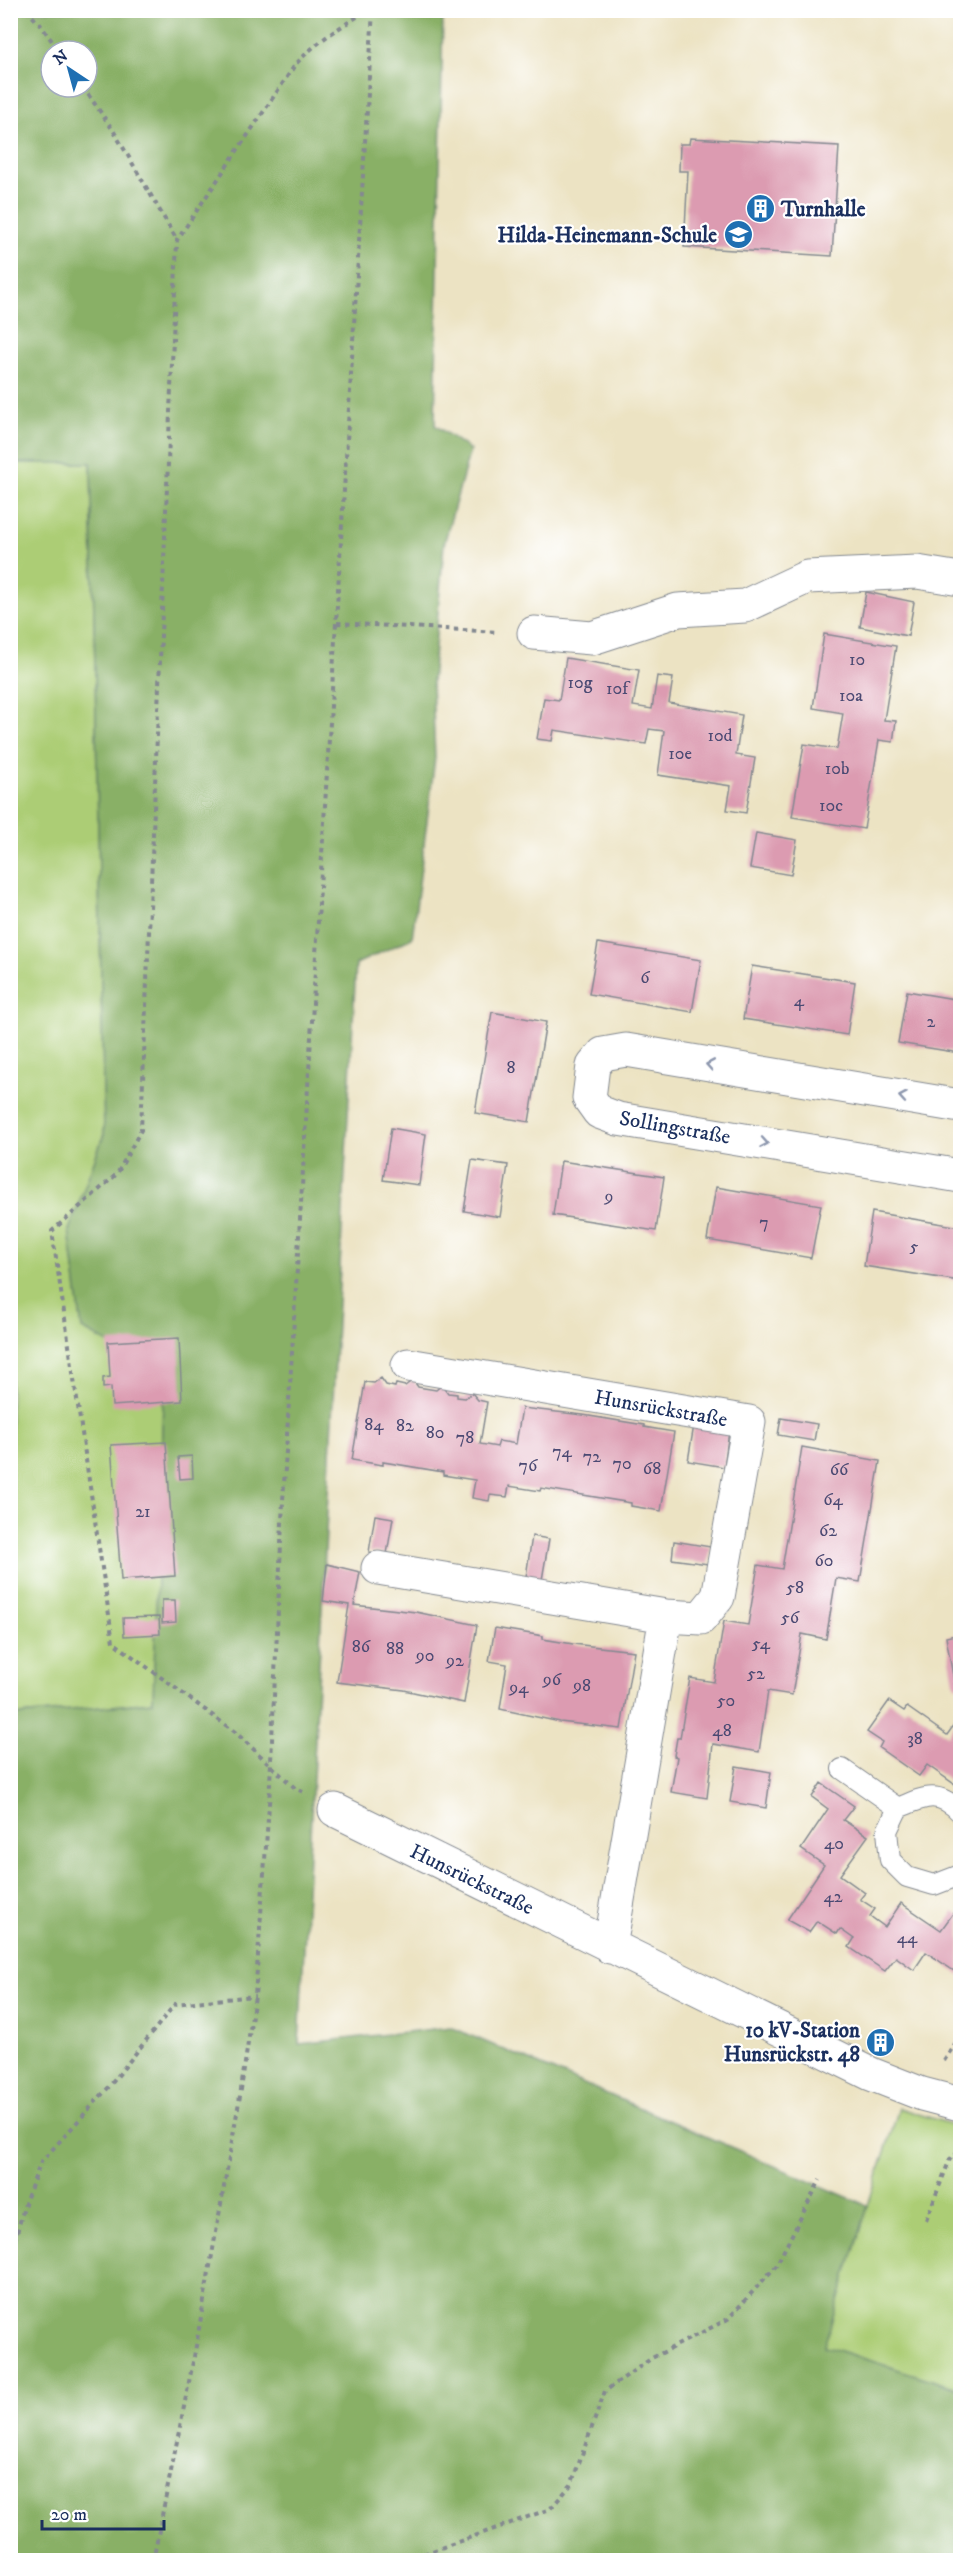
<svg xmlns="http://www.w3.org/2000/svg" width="971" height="2571" viewBox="0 0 971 2571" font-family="'IM FELL DW Pica',serif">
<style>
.green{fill:#accd75;stroke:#647e6a;stroke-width:1.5}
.forest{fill:#89b066;stroke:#527062;stroke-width:1.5;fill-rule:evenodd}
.building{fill:#dc9bb1}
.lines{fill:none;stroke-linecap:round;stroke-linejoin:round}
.lane-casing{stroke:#848990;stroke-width:22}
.street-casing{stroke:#848990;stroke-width:35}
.path{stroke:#848990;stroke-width:4;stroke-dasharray:4.5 4.5;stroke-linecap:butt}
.lane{stroke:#fff;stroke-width:20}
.street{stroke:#fff;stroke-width:33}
.oneway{stroke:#8d97ae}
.labels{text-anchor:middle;stroke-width:4.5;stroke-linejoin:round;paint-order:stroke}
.number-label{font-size:18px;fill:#4b4a73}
.poi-label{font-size:21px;font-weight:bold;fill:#1b2f5e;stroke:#fff;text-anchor:end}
.street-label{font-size:21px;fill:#1b2f5e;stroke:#fff}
</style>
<rect width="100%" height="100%" fill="#fff"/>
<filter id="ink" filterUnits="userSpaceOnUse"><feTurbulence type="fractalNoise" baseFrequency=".0167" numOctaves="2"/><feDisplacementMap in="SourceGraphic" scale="12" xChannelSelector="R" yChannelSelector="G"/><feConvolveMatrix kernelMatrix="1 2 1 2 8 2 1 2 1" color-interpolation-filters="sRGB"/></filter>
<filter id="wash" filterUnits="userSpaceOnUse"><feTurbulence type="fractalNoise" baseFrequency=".008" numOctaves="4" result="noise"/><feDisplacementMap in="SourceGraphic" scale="24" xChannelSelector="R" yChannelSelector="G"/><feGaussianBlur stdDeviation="1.35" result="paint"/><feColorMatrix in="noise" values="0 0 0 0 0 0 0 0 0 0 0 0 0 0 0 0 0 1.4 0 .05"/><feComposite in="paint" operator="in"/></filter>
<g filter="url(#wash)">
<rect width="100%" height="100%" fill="#ece3c3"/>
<!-- green -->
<path class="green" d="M10 462 91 463 104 1134 69 1230 82 1329 164 1372 153 1702 11 1716Z
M899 2108 960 2127V2389L823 2346Z"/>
<!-- forest -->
<path class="forest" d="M11 11H443L435 425 470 450 444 544 432 682 435 758 412 938 356 964 299 2044 451 2027 868 2206 824 2346 960 2389V2560H11V1716L153 1702 164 1372 82 1329 69 1230 104 1134 91 463H11ZM51 51H87V87H51Z"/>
<g id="blocks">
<!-- building -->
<path class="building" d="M690 138 839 146 832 256 684 247 688 171H679L680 144H689Z
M866 592 914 602 908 636 860 627Z
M824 634 896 646 884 720 896 721 893 742 879 740 864 829 792 817 804 744 837 749 843 713 813 708Z
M566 658 639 670 633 706 652 709 657 676 673 678 669 703 742 715 736 755 755 758 746 813 727 810 731 786 658 775 664 731 649 729 646 744 554 730 552 741 537 739 544 698 559 700Z
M756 833 797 840 791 875 750 868Z
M598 943 701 960 692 1012 589 994Z
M752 966 855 982 847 1035 743 1019Z
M907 991 960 1000V1053L898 1043Z
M492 1012 546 1022 529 1122 475 1113Z
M391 1128 426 1134 419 1185 383 1180Z
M472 1160 508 1165 500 1217 464 1211Z
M561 1161 664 1177 656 1231 553 1215Z
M716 1187 821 1205 811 1258 707 1240Z
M872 1212 960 1227V1281L864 1266Z
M179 1338 182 1401 112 1406 111 1387 103 1388V1378L110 1377 108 1342Z
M381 1378 386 1385 395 1387 396 1384 405 1386 413 1380 418 1387 436 1390 442 1385 448 1393 457 1394V1397L465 1398 472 1393 478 1400 487 1402 480 1444 497 1447 499 1441 516 1444 522 1408 583 1415 644 1425V1427L674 1432 661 1511 631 1506V1503L541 1488 540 1491 509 1486 507 1497 490 1495 489 1501 472 1498 475 1480 443 1475V1472L383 1462V1465L352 1460 365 1382 374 1383Z
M781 1418 817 1424 814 1441 778 1435Z
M694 1425 729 1431 724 1467 688 1461Z
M166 1442 175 1576 121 1580 111 1445Z
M802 1447 880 1461 860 1582 836 1578 826 1639 802 1634 792 1695 768 1691 759 1752 713 1744 707 1798 671 1792 677 1757 674 1756 677 1738H680L690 1678 714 1682 724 1621 748 1625 758 1565 782 1569Z
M192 1456 193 1478 180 1479 178 1457Z
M375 1515 393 1518 387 1554 369 1552Z
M532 1536 549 1539 542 1580 526 1577Z
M674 1541 711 1547 708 1564 672 1559Z
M327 1564 360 1572 354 1605 416 1612 477 1625 464 1703 404 1690 337 1682 349 1605 323 1601Z
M162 1600H175L176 1622 162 1623Z
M159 1617 160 1634 124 1636 123 1618Z
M495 1628 543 1636V1639L573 1644 634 1651 621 1729 560 1722 500 1709 507 1664 489 1661Z
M960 1634V1685L955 1687 946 1637Z
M889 1701 904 1711 907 1707 947 1735 954 1725 960 1730V1788L927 1765 919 1776 879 1748 882 1742 867 1732Z
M736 1766 771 1772 766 1808 730 1802Z
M821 1783 854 1806 843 1820 868 1836 840 1875 865 1893 860 1899 875 1909 870 1916 885 1927 901 1903 941 1930 954 1912 960 1916V1975L926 1952 914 1970 896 1957 885 1971 849 1947 854 1939 840 1929 837 1934 817 1921 809 1932 787 1920 824 1865 801 1849 828 1809 812 1797Z
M878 2029 893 2037 883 2055 869 2048Z"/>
</g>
</g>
<g filter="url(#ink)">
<use href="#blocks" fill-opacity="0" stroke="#848990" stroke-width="1.5"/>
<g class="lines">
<defs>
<path id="lane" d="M842 1769 898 1808C924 1797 938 1789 960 1812
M898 1808 887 1831 890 1860 907 1877 934 1885 960 1875"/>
<path id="street" d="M534 633 592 638 678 610 745 606 807 577 917 572 960 579
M960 1106 626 1050 603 1054 593 1066 589 1098 599 1112 618 1119 960 1176
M408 1365 749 1422 718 1597 701 1618 666 1616 610 1947
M378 1568 666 1616
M335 1810 871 2074 922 2094 960 2104"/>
</defs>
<!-- lane casing -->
<use href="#lane" class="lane-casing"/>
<!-- street casing -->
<use href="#street" class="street-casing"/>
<!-- path -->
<path class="path" d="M26 10 40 24 59 51
M83 87 113 130 177 240
M337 623 498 632
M303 1792 295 1788 235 1732 113 1642 52 1231 117 1174 141 1130 177 240 295 65C317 41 341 26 369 10
M944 2061 960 2036
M926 2220 950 2159 960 2151
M10 2258 26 2200 41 2162 108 2088 175 2004 255 1996
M153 2560 194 2357 240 2096 255 1996 269 1805 283 1501 373 10
M407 2560 550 2509 571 2485 605 2391 652 2358 728 2319 776 2266 820 2180"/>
<!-- lane -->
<use href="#lane" class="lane"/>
<!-- street -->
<use href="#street" class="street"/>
</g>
<!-- one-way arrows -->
<defs><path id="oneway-chevron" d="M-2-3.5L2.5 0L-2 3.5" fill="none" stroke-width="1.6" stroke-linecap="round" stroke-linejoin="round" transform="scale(1.5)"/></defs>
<g class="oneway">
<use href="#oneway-chevron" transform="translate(710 1065) rotate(-170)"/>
<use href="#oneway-chevron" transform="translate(903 1097) rotate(-170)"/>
<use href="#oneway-chevron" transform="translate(764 1143) rotate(10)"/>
</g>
</g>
<!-- icons -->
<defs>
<symbol id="building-disc" viewBox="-11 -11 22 22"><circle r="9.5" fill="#1f6fb2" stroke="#fff"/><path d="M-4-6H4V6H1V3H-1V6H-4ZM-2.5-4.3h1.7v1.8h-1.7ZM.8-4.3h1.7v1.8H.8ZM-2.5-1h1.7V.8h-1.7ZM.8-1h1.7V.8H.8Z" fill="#fff"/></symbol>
<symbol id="school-disc" viewBox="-11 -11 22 22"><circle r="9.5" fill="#1f6fb2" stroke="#fff"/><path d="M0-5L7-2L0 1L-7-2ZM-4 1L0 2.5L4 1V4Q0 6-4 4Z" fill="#fff"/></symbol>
</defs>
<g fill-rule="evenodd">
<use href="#building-disc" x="744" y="192" width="33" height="33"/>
<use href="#school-disc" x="722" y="218" width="33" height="33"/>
<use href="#building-disc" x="864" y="2026" width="33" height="33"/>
</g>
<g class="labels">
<!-- number labels -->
<g class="number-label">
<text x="857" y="665">10</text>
<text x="580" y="688">10g</text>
<text x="617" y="694">10f</text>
<text x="851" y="701">10a</text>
<text x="720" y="741">10d</text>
<text x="680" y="759">10e</text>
<text x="837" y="774">10b</text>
<text x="831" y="811">10c</text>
<text x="645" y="983">6</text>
<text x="799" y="1006">4</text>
<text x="931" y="1027">2</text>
<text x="511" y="1073">8</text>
<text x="609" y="1202">9</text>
<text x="764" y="1228">7</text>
<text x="914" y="1252">5</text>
<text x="374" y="1430">84</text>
<text x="405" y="1431">82</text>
<text x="435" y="1438">80</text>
<text x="465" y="1443">78</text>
<text x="562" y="1457">74</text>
<text x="592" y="1462">72</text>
<text x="622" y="1469">70</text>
<text x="528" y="1471">76</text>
<text x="652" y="1474">68</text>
<text x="839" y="1475">66</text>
<text x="833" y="1505">64</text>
<text x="143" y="1517">21</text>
<text x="828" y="1536">62</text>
<text x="824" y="1566">60</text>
<text x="795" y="1593">58</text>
<text x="790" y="1623">56</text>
<text x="761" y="1649">54</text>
<text x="361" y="1652">86</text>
<text x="395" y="1654">88</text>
<text x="425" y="1661">90</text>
<text x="455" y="1666">92</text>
<text x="756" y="1679">52</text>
<text x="552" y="1685">96</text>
<text x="582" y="1691">98</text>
<text x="519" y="1693">94</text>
<text x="726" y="1706">50</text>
<text x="722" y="1736">48</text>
<text x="915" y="1744">38</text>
<text x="834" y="1849">40</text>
<text x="833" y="1902">42</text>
<text x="907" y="1943">44</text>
</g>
<!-- poi labels -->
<g class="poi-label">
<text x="781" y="216" text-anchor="start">Turnhalle</text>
<text x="717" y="242">Hilda-Heinemann-Schule</text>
<text x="860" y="2037">10 kV-Station<tspan x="860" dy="24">Hunsrückstr. 48</tspan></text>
</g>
<!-- street labels -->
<g class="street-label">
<text transform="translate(675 1127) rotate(10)" y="7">Sollingstraße</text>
<text transform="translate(661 1408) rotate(10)" y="7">Hunsrückstraße</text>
<text transform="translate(472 1879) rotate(26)" y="7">Hunsrückstraße</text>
</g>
</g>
<!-- margin -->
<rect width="971" height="2571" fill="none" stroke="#fff" stroke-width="36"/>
<!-- north arrow -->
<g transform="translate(69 69) rotate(324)"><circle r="28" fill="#ffffff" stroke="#a4acbf" stroke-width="1.5"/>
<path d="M0-4.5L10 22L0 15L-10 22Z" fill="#1f6fb2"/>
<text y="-9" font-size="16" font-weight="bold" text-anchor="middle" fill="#1b2f5e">N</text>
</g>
<!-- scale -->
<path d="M42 2520v9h122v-9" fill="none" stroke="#1b2f5e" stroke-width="3"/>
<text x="51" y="2520" font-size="18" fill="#1b2f5e" stroke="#ffffff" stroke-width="4.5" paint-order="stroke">20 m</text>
</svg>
